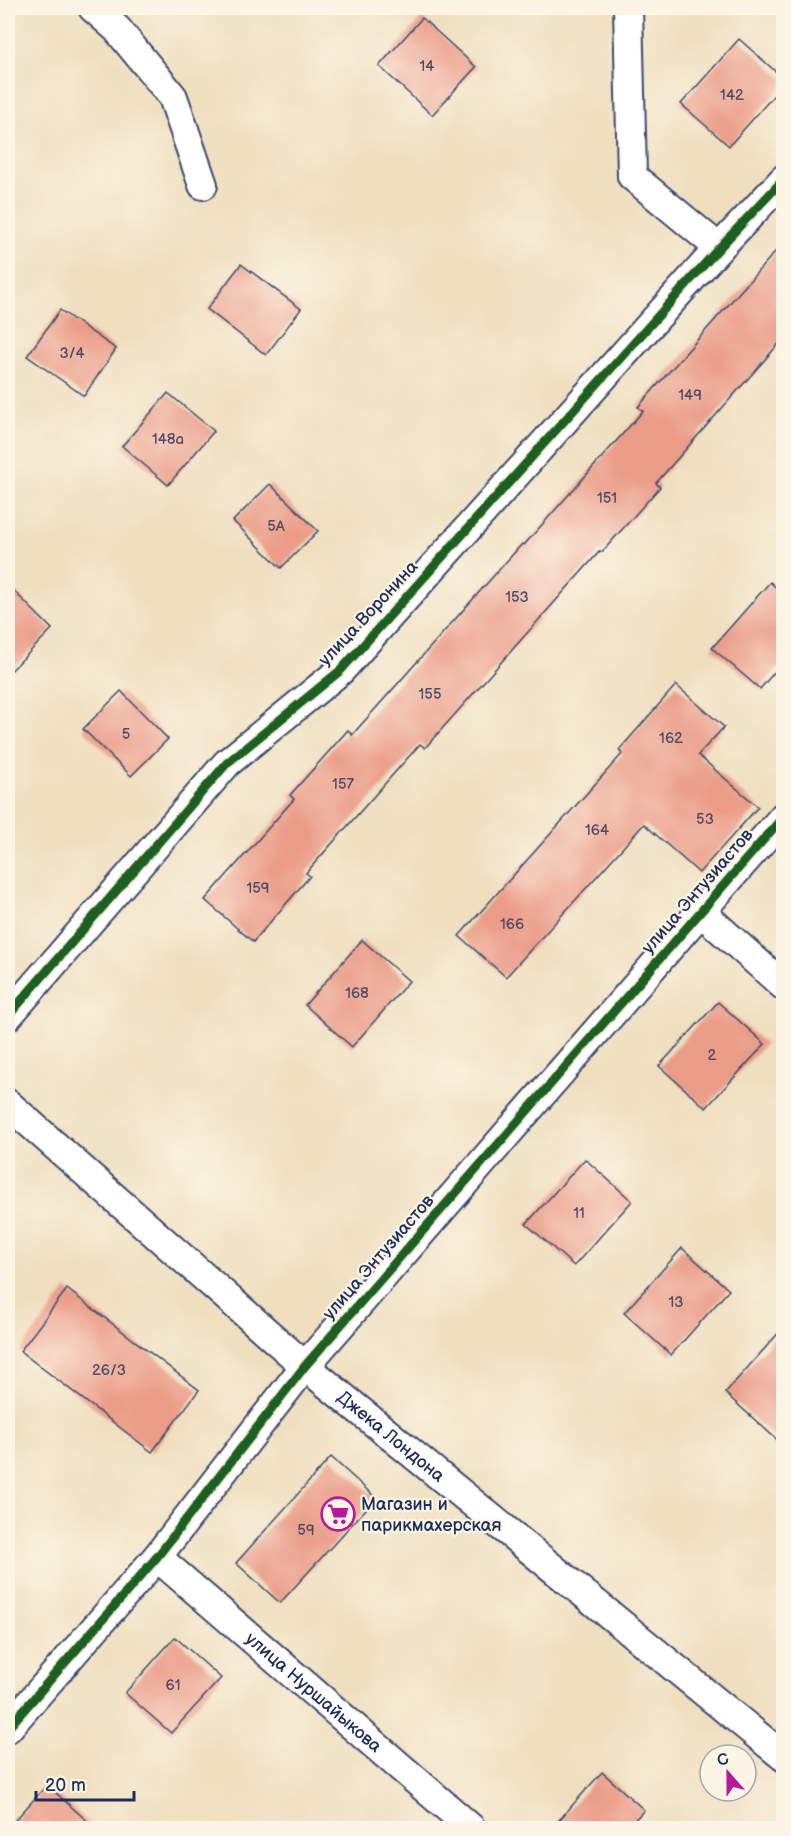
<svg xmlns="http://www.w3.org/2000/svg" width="791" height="1836" viewBox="0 0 791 1836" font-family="'Balsamiq Sans',sans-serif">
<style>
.building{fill:#ea9c87}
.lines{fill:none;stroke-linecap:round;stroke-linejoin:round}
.minor-casing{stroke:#3b496d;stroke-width:32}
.minor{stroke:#fff;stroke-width:28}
.cycleway-casing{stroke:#fcf5e5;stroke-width:13}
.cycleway{stroke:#1b5e20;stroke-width:9}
.labels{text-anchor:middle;stroke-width:4.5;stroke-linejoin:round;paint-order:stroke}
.number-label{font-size:15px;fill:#4f4a68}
.street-label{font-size:18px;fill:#1b2f5e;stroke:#fcf5e5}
.poi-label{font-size:18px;fill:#1b2f5e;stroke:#fcf5e5;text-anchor:start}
</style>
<rect width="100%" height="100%" fill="#fcf5e5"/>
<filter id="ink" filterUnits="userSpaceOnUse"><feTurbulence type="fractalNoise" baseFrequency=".0167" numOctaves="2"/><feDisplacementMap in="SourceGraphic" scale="12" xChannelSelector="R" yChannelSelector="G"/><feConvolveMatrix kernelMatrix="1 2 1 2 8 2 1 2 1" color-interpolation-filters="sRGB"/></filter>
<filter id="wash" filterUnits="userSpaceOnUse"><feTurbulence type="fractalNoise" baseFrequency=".008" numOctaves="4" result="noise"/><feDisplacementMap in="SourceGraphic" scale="24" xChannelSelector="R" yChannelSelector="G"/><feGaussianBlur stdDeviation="1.35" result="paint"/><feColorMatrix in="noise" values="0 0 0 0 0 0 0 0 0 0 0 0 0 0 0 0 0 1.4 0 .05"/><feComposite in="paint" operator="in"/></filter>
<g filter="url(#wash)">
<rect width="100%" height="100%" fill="#efdfbf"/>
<g id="blocks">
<!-- building -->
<path class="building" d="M422 18 476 67 432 115 379 66Z
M739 39 783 78V85L729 146 681 104Z
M783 243V339L656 483 660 487 602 552 600 551 425 748 420 744 306 873 310 876 253 942 205 900 294 799 290 795 348 730 352 735 522 544 524 545 643 411 638 407Z
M241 264 301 309 266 355 207 309Z
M60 310 116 349 84 396 27 356Z
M168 393 214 431 168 485 122 446Z
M270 484 318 531 281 568 233 521Z
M770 582 783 594V662L760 689 712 648Z
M8 585 52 629 8 674Z
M676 685 724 727 698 755 758 807 699 873 644 824 506 977 459 936 622 754 619 750Z
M121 691 168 739 131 776 83 729Z
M362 940 409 981 352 1047 305 1005Z
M718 1002 765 1044 706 1108 659 1066Z
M585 1159 632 1201 574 1266 526 1224Z
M682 1248 729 1290 671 1355 624 1313Z
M67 1289 199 1390 152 1452 20 1351Z
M783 1328V1445L725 1393Z
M331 1457 376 1498 280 1603 236 1563Z
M175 1637 221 1678 171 1733 125 1693Z
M602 1772 644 1810 627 1828H552Z
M47 1785 95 1828H8Z"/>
</g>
</g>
<g filter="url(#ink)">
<use href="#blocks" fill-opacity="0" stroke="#3b496d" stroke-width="1.5"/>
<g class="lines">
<defs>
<g id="minor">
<path d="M93 8 117 29 173 97 203 185"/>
<path d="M628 8 632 176 719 248"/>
<path d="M701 912 784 986"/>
<path d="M8 1016 227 763 341 670 719 248 784 179"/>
<path id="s1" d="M8 1104 305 1366 784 1757"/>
<path id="s2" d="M157 1557 471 1828"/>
<path d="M8 1728 157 1557 305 1366 784 816"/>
</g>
</defs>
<!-- minor casing -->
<use href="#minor" class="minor-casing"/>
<!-- minor -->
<use href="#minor" class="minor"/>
<defs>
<path id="cycleway" d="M8 1016 227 763 341 670 719 248 784 179
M8 1728 157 1557 305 1366 784 816"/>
</defs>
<!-- cycleway casing -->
<use href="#cycleway" class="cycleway-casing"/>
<!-- cycleway -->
<use href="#cycleway" class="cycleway"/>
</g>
</g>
<!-- icons -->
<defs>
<symbol id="supermarket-ring" viewBox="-11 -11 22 22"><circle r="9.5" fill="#fcf5e5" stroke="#b5179e" stroke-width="1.5"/><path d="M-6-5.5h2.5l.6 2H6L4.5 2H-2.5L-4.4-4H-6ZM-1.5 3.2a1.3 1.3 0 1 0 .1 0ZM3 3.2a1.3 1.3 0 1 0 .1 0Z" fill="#b5179e"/></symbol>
</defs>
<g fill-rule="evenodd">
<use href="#supermarket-ring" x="319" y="1495" width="38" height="38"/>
</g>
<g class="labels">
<!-- number labels -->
<g class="number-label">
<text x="427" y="71">14</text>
<text x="732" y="100">142</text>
<text x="72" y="358">3/4</text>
<text x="690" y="400">149</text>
<text x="168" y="444">148a</text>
<text x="607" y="503">151</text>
<text x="276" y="531">5А</text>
<text x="517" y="602">153</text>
<text x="430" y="699">155</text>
<text x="126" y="739">5</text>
<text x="671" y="743">162</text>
<text x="343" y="789">157</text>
<text x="705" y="824">53</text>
<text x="597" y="835">164</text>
<text x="258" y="893">159</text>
<text x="512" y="929">166</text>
<text x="357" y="998">168</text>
<text x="712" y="1060">2</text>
<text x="579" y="1218">11</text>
<text x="676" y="1307">13</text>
<text x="109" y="1375">26/3</text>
<text x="306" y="1535">59</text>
<text x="173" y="1690">61</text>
</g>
<!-- street labels -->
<g class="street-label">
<text transform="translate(368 613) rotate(-47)" y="6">улица Воронина</text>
<text transform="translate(697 891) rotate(-49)" y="6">улица Энтузиастов</text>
<text transform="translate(378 1257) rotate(-49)" y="6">улица Энтузиастов</text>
<text dy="6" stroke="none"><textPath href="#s1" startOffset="507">Джека Лондона</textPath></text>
<text dy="6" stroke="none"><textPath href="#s2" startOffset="207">улица Нуршайыкова</textPath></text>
</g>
<!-- poi labels -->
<g class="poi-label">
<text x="361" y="1510">Магазин и<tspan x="361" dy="21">парикмахерская</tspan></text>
</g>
</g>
<!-- margin -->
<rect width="791" height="1836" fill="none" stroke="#fcf5e5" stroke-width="30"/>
<!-- north arrow -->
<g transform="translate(728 1773) rotate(339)"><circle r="28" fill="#fcf5e5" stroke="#a2a6af" stroke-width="1.5"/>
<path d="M0-4.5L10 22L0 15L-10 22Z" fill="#b5179e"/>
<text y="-9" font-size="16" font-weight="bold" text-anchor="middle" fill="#1b2f5e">С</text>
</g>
<!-- scale -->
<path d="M36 1791v9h98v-9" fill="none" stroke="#1b2f5e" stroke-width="3"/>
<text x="45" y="1791" font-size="18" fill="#1b2f5e" stroke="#fcf5e5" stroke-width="4.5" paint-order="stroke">20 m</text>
</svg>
